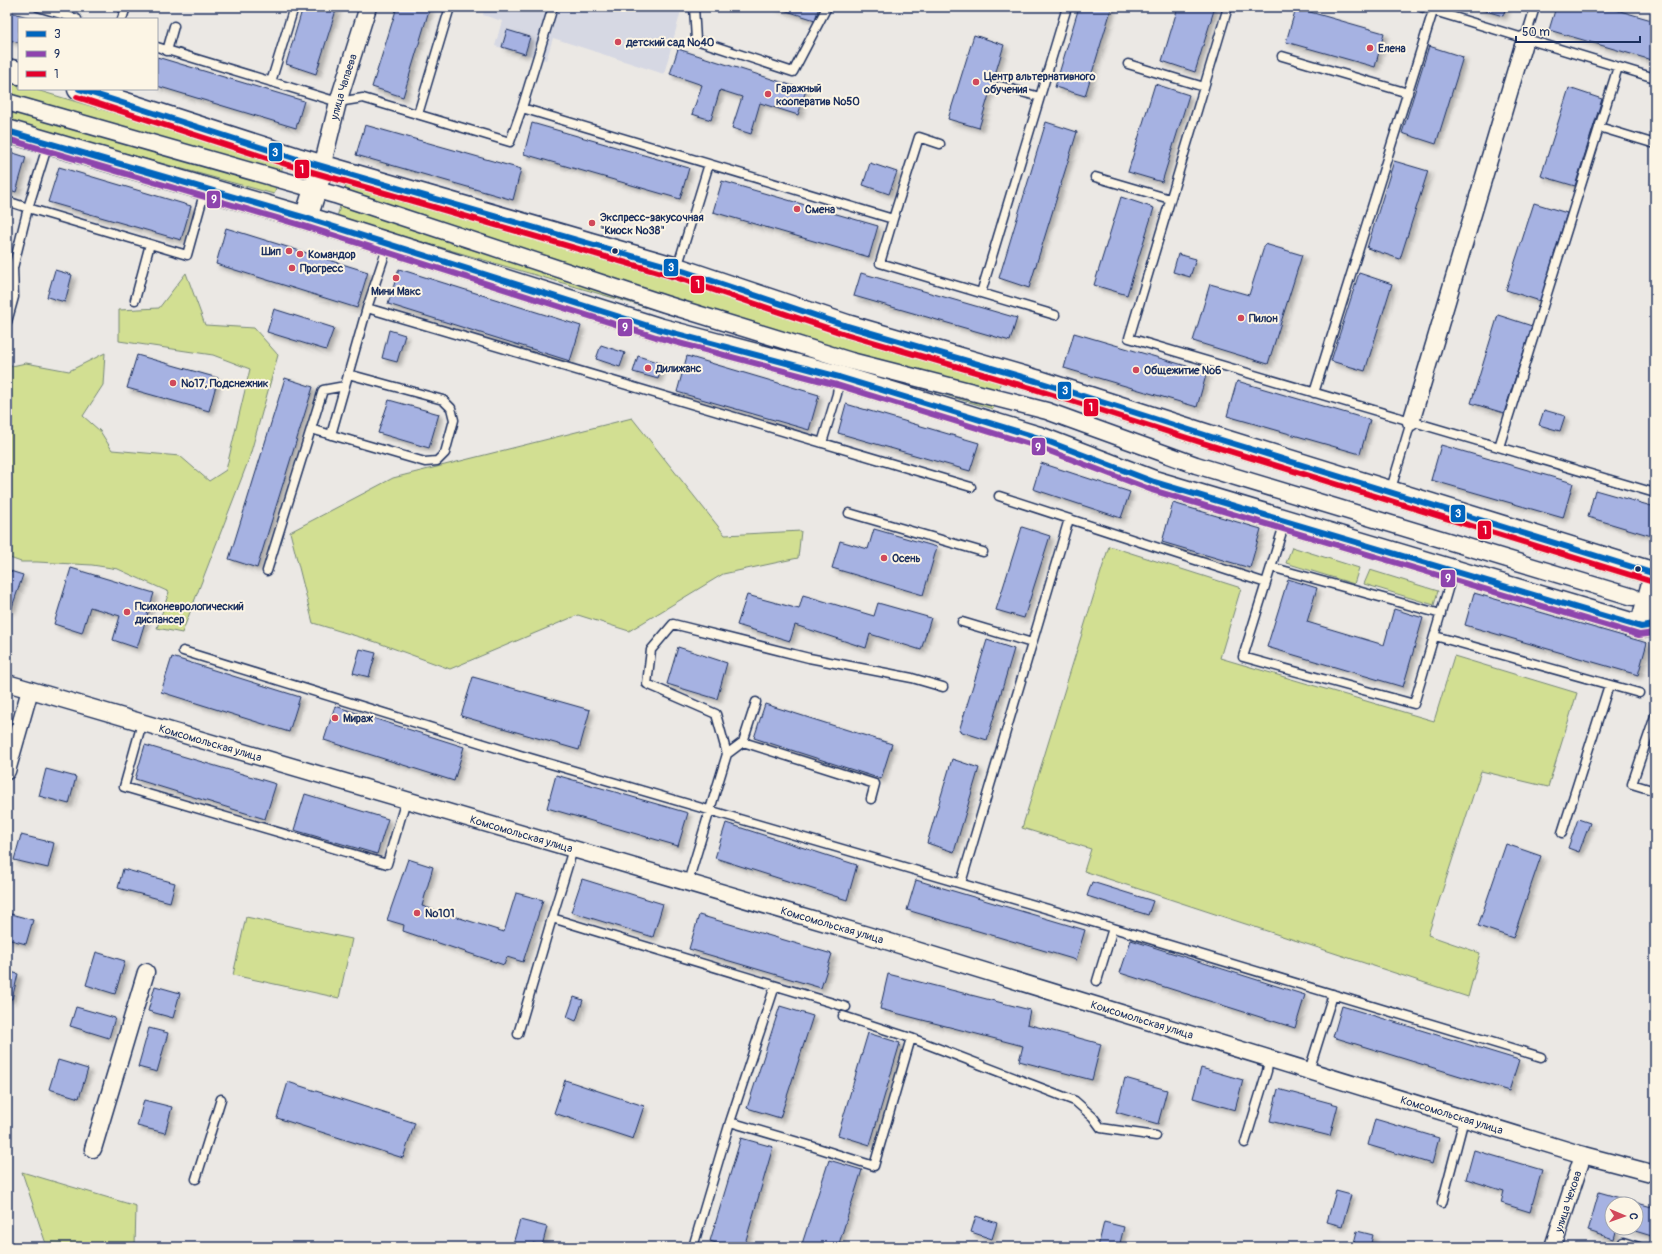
<svg xmlns="http://www.w3.org/2000/svg" width="1662" height="1254" viewBox="0 0 1662 1254" font-family="Pangolin,sans-serif">
<style>
.built{fill:#d6d8e3}
.green{fill:#d2df92;stroke:#768778}
.building{fill:#a6b2e2;stroke:#1b2f5e;filter:url(#shadow)}
.lines{fill:none;stroke-linecap:round;stroke-linejoin:round}
.lane-casing{stroke:#1b2f5e;stroke-width:11}
.street-casing{stroke:#1b2f5e;stroke-width:19}
.secondary-casing{stroke:#1b2f5e;stroke-width:25}
.lane{stroke:#fcf5e5;stroke-width:8}
.street{stroke:#fcf5e5;stroke-width:16}
.secondary{stroke:#fcf5e5;stroke-width:22}
.bus-1-casing{stroke:#fcf5e5;stroke-width:9}
.bus-2-casing{stroke:#fcf5e5;stroke-width:9}
.bus-3-casing{stroke:#fcf5e5;stroke-width:9}
.bus-1{stroke:#0065bd;stroke-width:6}
.bus-2{stroke:#8e44ad;stroke-width:6}
.bus-3{stroke:#e4002b;stroke-width:6}
.poi-dot{fill:#d1495b;stroke:#fcf5e5;stroke-width:1.5}
.bus-dot{fill:#1b2f5e;stroke:#fcf5e5;stroke-width:1.5}
.labels{text-anchor:middle;stroke-width:4;stroke-linejoin:round;paint-order:stroke}
.poi-label{font-size:11px;font-weight:bold;fill:#1b2f5e;stroke:#fcf5e5;text-anchor:start}
.street-label{font-size:11px;fill:#1b2f5e;stroke:#fcf5e5}
.line-badge{stroke:#fcf5e5;stroke-width:1.5}
.badge-label{font-size:11px;text-anchor:middle;font-weight:bold;fill:#fff}
</style>
<defs>
<filter id="shadow"><feDropShadow dx="3.5" dy="3.5" stdDeviation="2" flood-color="#0004"/></filter>
</defs>
<rect width="100%" height="100%" fill="#ebe8e4"/>
<filter id="ink" filterUnits="userSpaceOnUse"><feTurbulence type="fractalNoise" baseFrequency=".025" numOctaves="2"/><feDisplacementMap in="SourceGraphic" scale="8" xChannelSelector="R" yChannelSelector="G"/><feConvolveMatrix kernelMatrix="1 2 1 2 8 2 1 2 1" color-interpolation-filters="sRGB"/></filter>
<g filter="url(#ink)">
<!-- built -->
<path class="built" d="M485 7H682L664 74 553 38 546 60 495 46 502 21 483 15Z"/>
<!-- green -->
<path class="green" d="M7 81 19 85V89H33L284 163 274 194 7 121Z
M348 179 1001 381 993 409 337 217Z
M186 273 205 325 254 328 278 355 249 459 182 633 157 628 169 592 118 569 92 565 37 562H21L7 557V367L26 363 69 371 105 353 103 385 83 416 100 431 112 450 180 456 209 481 226 470 250 369 213 355 119 341V310L159 308Z
M632 418 725 535 801 531 798 558 723 574 629 631 578 615 450 669 376 642 313 623 290 532 393 478Z
M1109 546 1241 588 1220 658 1434 721 1454 656 1577 693 1548 787 1481 771 1428 935 1480 953 1468 997 1084 871 1091 849 1022 828Z
M1292 547 1359 568 1354 584 1286 563Z
M1370 570 1438 591 1434 605 1364 584Z
M246 917 352 939 339 998 233 975Z
M22 1172 136 1206 135 1247H47Z"/>
<!-- building -->
<path class="building" d="M303 7H337L316 74 286 64Z
M397 7H430L403 97 372 87Z
M774 7H819L815 20Z
M1079 7H1112L1085 96 1055 87Z
M1178 7H1215L1195 72 1162 61Z
M1472 7H1506L1503 16Z
M1556 7H1606L1655 21V61L1549 30Z
M1296 8 1384 33 1375 67 1286 42Z
M7 11 34 19H19V43L7 39Z
M507 30 530 37 525 54 502 47Z
M974 35 1004 45 979 128 948 119Z
M1429 46 1463 57 1436 144 1402 133Z
M678 49 806 90 798 115 760 103 751 134 732 128 742 97 720 90 711 120 692 114 702 85 670 74Z
M157 57 304 101 296 128 157 86Z
M1155 84 1189 95 1162 182 1128 172Z
M1569 88 1602 99 1575 186 1541 176Z
M1046 122 1077 132 1029 288 999 278Z
M532 123 689 168 680 199 524 154Z
M365 125 521 169 513 200 356 155Z
M7 151 26 157 16 192 7 189Z
M1394 161 1428 171 1400 259 1367 248Z
M870 163 897 172 889 194 863 185Z
M59 167 191 206 181 240 48 202Z
M722 181 878 226 869 257 713 212Z
M1121 197 1154 208 1127 295 1094 285Z
M1534 203 1567 213 1540 301 1506 290Z
M226 228 368 272 357 308 216 264Z
M1265 244 1302 255 1268 364 1193 341 1210 284 1249 295Z
M1178 254 1196 259 1190 277 1173 272Z
M399 269 581 326 570 361 388 304Z
M55 270 72 275 65 302 47 297Z
M861 273 1017 318 1010 341 854 296Z
M1359 273 1392 284 1365 371 1331 361Z
M274 309 334 328 326 350 267 332Z
M1498 315 1532 326 1504 413 1471 403Z
M389 330 405 335 397 362 382 358Z
M1074 333 1207 372 1197 407 1064 368Z
M601 345 625 353 620 367 596 359Z
M137 355 218 378 209 411 127 388Z
M638 356 663 364 658 379 633 372Z
M687 356 819 395 809 430 677 392Z
M285 378 313 387 257 568 229 559Z
M1237 381 1370 420 1360 454 1227 416Z
M389 400 439 414 429 448 378 433Z
M846 404 979 443 970 471 838 433Z
M1544 410 1565 416 1560 431 1539 425Z
M1441 445 1573 483 1563 518 1431 480Z
M1041 463 1130 492 1121 518 1033 489Z
M1595 490 1655 507V537L1588 517Z
M1173 503 1261 529 1250 568 1162 542Z
M1022 527 1050 536 1024 618 996 610Z
M874 529 937 547 923 595 832 568 840 541 868 549Z
M71 568 154 593 137 648 113 640 120 616 90 607 82 633 54 624Z
M7 570 23 575 11 610 7 608Z
M1288 579 1317 588 1307 622 1384 645 1394 609 1423 618 1403 687 1267 647Z
M1474 593 1647 643 1638 675 1465 625Z
M747 595 799 609 803 595 874 616 878 603 931 618 921 650 870 634 866 648 795 625 790 641 737 625Z
M987 640 1014 649 987 740 959 731Z
M678 647 727 663 717 699 667 684Z
M360 649 376 653 369 677 353 673Z
M172 657 300 697 289 732 161 692Z
M473 677 590 710 579 750 461 716Z
M765 704 892 744 881 779 754 738Z
M335 706 464 747 454 781 324 740Z
M145 745 276 784 265 819 135 779Z
M952 759 979 768 954 852 927 843Z
M46 769 76 777 69 804 39 796Z
M556 775 688 813 678 846 547 808Z
M305 794 388 819 377 854 294 830Z
M1578 819 1590 823 1579 852 1568 848Z
M726 823 857 865 847 900 715 858Z
M21 835 54 843 48 868 14 860Z
M1506 844 1541 856 1513 938 1478 926Z
M408 859 433 867 422 906 504 932 516 893 543 900 523 962 507 957 504 965 403 931 404 925 387 920Z
M123 869 175 883 170 902 118 888Z
M582 879 663 904 653 937 571 912Z
M916 880 1085 930 1076 960 907 910Z
M1092 882 1153 901 1148 915 1087 896Z
M7 913 33 920 26 944 7 939Z
M699 915 832 954 821 988 689 949Z
M1131 940 1305 995 1295 1028 1120 973Z
M96 952 125 961 115 994 86 985Z
M7 971 18 974 12 999 7 998Z
M888 974 1030 1010 1027 1024 1101 1044 1092 1080 1019 1061 1023 1046 880 1009Z
M155 986 180 993 173 1018 148 1011Z
M574 997 583 1000 576 1021 567 1017Z
M780 1006 813 1016 780 1118 747 1108Z
M1342 1006 1519 1060 1509 1091 1333 1037Z
M76 1007 115 1018 109 1038 70 1026Z
M149 1028 168 1033 157 1072 138 1067Z
M868 1033 900 1043 870 1145 838 1135Z
M58 1060 88 1069 79 1098 49 1089Z
M1201 1068 1243 1080 1235 1110 1193 1098Z
M1125 1078 1167 1090 1158 1124 1116 1112Z
M565 1080 644 1106 633 1139 554 1113Z
M288 1082 415 1123 403 1158 277 1118Z
M1278 1089 1338 1105 1330 1136 1270 1121Z
M144 1100 172 1107 165 1133 137 1126Z
M1375 1119 1439 1138 1432 1164 1368 1145Z
M741 1138 773 1147 744 1247H729L710 1241Z
M1474 1150 1542 1170 1530 1212 1501 1203 1504 1191 1466 1179Z
M829 1160 862 1170 838 1247H801Z
M1336 1191 1351 1195 1342 1226 1327 1222Z
M1599 1192 1655 1208V1237L1625 1228H1636V1204H1612V1228H1617L1614 1239 1588 1231Z
M976 1216 997 1223 992 1239 971 1232Z
M520 1220 547 1227 542 1246 533 1243 532 1247H512Z
M1104 1222 1124 1227 1119 1247H1098Z
M1357 1231 1373 1235 1370 1247H1353Z
M7 1241 27 1247H7Z"/>
<g class="lines">
<defs>
<path id="lane" d="M38 7 77 19
M694 7 696 40 793 72 827 7
M1228 7 1129 338 1655 493
M1421 7 1655 78
M122 19 126 7
M1525 39 1535 7
M157 47 338 102 363 98 510 142 522 108 893 219 880 263 1055 315
M167 51 174 26
M1282 56 1408 93
M1128 64 1204 87
M271 82 294 7
M1000 86 1040 97
M522 108 553 7
M418 114 450 7
M1599 127 1652 143
M1095 177 1170 199
M7 201 28 208 48 144
M893 219 919 137 940 144
M388 245 367 308 971 487
M677 268 709 164
M981 293 1067 7
M135 300 150 244
M7 322 14 297 13 268 28 208 187 255 205 190
M1314 393 1433 11
M311 429 425 462 437 461 445 453 454 420 451 408 443 400 348 374
M331 435 367 308
M822 443 837 394 839 378
M1499 447 1618 67
M1390 492 1411 422
M999 496 1266 583
M849 513 983 552
M1285 522 1243 657 1414 704 1453 572
M1271 567 1441 614
M267 571 323 390 345 386
M962 622 1032 643
M1435 636 1639 693
M183 651 520 755 1113 928
M1655 716 1632 784 1655 791
M142 723 124 787 387 864 406 800
M743 742 875 784 871 799
M727 754 743 742 756 702
M1562 833 1609 685
M573 849 552 918 846 1007
M688 882 727 754 716 714 647 684 651 650 673 624 809 658 912 678 943 687
M961 883 1069 519
M1097 981 1113 928 1541 1057
M843 1016 911 1038
M518 1034 552 918
M1309 1071 1333 994
M730 1122 805 1144 874 1166 911 1038 1075 1101 1093 1117 1101 1128 1156 1136
M1245 1143 1267 1071 1269 1059
M196 1179 221 1099
M1442 1203 1464 1119
M1623 1242 1639 1247
M693 1247 730 1122 775 986"/>
<g id="street">
<path d="M7 102 335 195 665 304 851 361 1047 411 1196 465 1633 597"/>
<path id="s1" d="M322 167 338 102 368 7"/>
<path d="M1411 422 1525 39"/>
<path id="s2" d="M7 683 867 935 1583 1155 1655 1174"/>
<path d="M7 771 30 690"/>
<path d="M93 1149 146 972"/>
<path id="s3" d="M1553 1247 1583 1155"/>
</g>
<path id="secondary" d="M7 70 19 73
M79 89 297 159 677 269 847 326 1036 381 1205 435 1655 574
M7 131 306 218 658 329 839 377 1039 438 1154 482 1641 627 1655 625
M306 218 322 167
M1641 627 1655 576"/>
</defs>
<!-- lane casing -->
<use href="#lane" class="lane-casing"/>
<!-- street casing -->
<use href="#street" class="street-casing"/>
<!-- secondary casing -->
<use href="#secondary" class="secondary-casing"/>
<!-- lane -->
<use href="#lane" class="lane"/>
<!-- street -->
<use href="#street" class="street"/>
<!-- secondary -->
<use href="#secondary" class="secondary"/>
<defs>
<path id="bus-1" d="M79 89 297 159 677 269 847 326 1036 381 1205 435 1655 574
M7 131 306 218 658 329 839 377 1039 438 1154 482 1641 627 1655 625"/>
<path id="bus-2" d="M7 139 304 226 656 337 837 385 1036 446 1152 490 1639 635 1655 633"/>
<path id="bus-3" d="M77 97 295 167 675 277 845 334 1034 389 1203 443 1653 582"/>
</defs>
<!-- bus-1 casing -->
<use href="#bus-1" class="bus-1-casing"/>
<!-- bus-2 casing -->
<use href="#bus-2" class="bus-2-casing"/>
<!-- bus-3 casing -->
<use href="#bus-3" class="bus-3-casing"/>
<!-- bus-1 -->
<use href="#bus-1" class="bus-1"/>
<!-- bus-2 -->
<use href="#bus-2" class="bus-2"/>
<!-- bus-3 -->
<use href="#bus-3" class="bus-3"/>
</g>
</g>
<!-- markers -->
<g class="poi-dot">
<circle cx="618" cy="42" r="4"/>
<circle cx="1370" cy="48" r="4"/>
<circle cx="976" cy="82" r="4"/>
<circle cx="768" cy="94" r="4"/>
<circle cx="797" cy="209" r="4"/>
<circle cx="592" cy="223" r="4"/>
<circle cx="289" cy="251" r="4"/>
<circle cx="300" cy="254" r="4"/>
<circle cx="292" cy="268" r="4"/>
<circle cx="396" cy="278" r="4"/>
<circle cx="1241" cy="318" r="4"/>
<circle cx="648" cy="368" r="4"/>
<circle cx="1136" cy="370" r="4"/>
<circle cx="173" cy="383" r="4"/>
<circle cx="884" cy="558" r="4"/>
<circle cx="127" cy="612" r="4"/>
<circle cx="335" cy="718" r="4"/>
<circle cx="417" cy="913" r="4"/>
</g>
<g class="bus-dot">
<circle cx="615" cy="251" r="3.5"/>
<circle cx="1638" cy="569" r="3.5"/>
</g>
<g class="labels">
<!-- poi labels -->
<g class="poi-label">
<text x="626" y="46">детский сад №40</text>
<text x="1378" y="52">Елена</text>
<text x="984" y="80">Центр альтернативного<tspan x="984" dy="13">обучения</tspan></text>
<text x="776" y="92">Гаражный<tspan x="776" dy="13">кооператив №50</tspan></text>
<text x="805" y="213">Смена</text>
<text x="600" y="221">Экспресс-закусочная<tspan x="600" dy="13">"Киоск №38"</tspan></text>
<text x="281" y="255" text-anchor="end">Шип</text>
<text x="308" y="258">Командор</text>
<text x="300" y="272">Прогресс</text>
<text x="396" y="295" text-anchor="middle">Мини Макс</text>
<text x="1249" y="322">Пилон</text>
<text x="656" y="372">Дилижанс</text>
<text x="1144" y="374">Общежитие №6</text>
<text x="181" y="387">№17, Подснежник</text>
<text x="892" y="562">Осень</text>
<text x="135" y="610">Психоневрологический<tspan x="135" dy="13">диспансер</tspan></text>
<text x="343" y="722">Мираж</text>
<text x="425" y="917">№101</text>
</g>
<!-- street labels -->
<g class="street-label">
<text dy="4" stroke="none"><textPath href="#s1" startOffset="83">улица Чапаева</textPath></text>
<text dy="4" stroke="none"><textPath href="#s2" startOffset="212">Комсомольская улица</textPath></text>
<text dy="4" stroke="none"><textPath href="#s2" startOffset="536">Комсомольская улица</textPath></text>
<text dy="4" stroke="none"><textPath href="#s2" startOffset="860">Комсомольская улица</textPath></text>
<text dy="4" stroke="none"><textPath href="#s2" startOffset="1184">Комсомольская улица</textPath></text>
<text dy="4" stroke="none"><textPath href="#s2" startOffset="1508">Комсомольская улица</textPath></text>
<text dy="4" stroke="none"><textPath href="#s3" startOffset="48">улица Чехова</textPath></text>
</g>
</g>
<g class="line-badge">
<rect x="268" y="142" width="15" height="20" rx="4" fill="#0065bd"/>
<rect x="294" y="159" width="16" height="20" rx="4" fill="#e4002b"/>
<rect x="206" y="190" width="15" height="19" rx="4" fill="#8e44ad"/>
<rect x="663" y="258" width="16" height="19" rx="4" fill="#0065bd"/>
<rect x="690" y="275" width="15" height="19" rx="4" fill="#e4002b"/>
<rect x="617" y="318" width="16" height="19" rx="4" fill="#8e44ad"/>
<rect x="1057" y="381" width="15" height="19" rx="4" fill="#0065bd"/>
<rect x="1083" y="398" width="16" height="19" rx="4" fill="#e4002b"/>
<rect x="1031" y="437" width="15" height="19" rx="4" fill="#8e44ad"/>
<rect x="1450" y="504" width="16" height="19" rx="4" fill="#0065bd"/>
<rect x="1477" y="520" width="15" height="20" rx="4" fill="#e4002b"/>
<rect x="1440" y="569" width="16" height="19" rx="4" fill="#8e44ad"/>
</g>
<g class="badge-label">
<text x="275" y="156">3</text>
<text x="302" y="173">1</text>
<text x="214" y="203">9</text>
<text x="671" y="271">3</text>
<text x="698" y="288">1</text>
<text x="625" y="331">9</text>
<text x="1065" y="394">3</text>
<text x="1091" y="411">1</text>
<text x="1038" y="451">9</text>
<text x="1458" y="517">3</text>
<text x="1485" y="534">1</text>
<text x="1448" y="582">9</text>
</g>
<!-- margin -->
<rect width="1662" height="1254" fill="none" stroke="#fcf5e5" stroke-width="24"/>
<rect x="12" y="12" width="1638" height="1230" fill="none" stroke="#1b2f5e" stroke-width="1.5" filter="url(#ink)"/>
<!-- legend -->
<rect x="18" y="18" width="140" height="72" fill="#fcf5e5" stroke="#a2a6af"/>
<rect x="26" y="31" width="20" height="6" fill="#0065bd" stroke="#a2a6af"/>
<text x="54" y="38" font-size="12" fill="#1b2f5e">3</text>
<rect x="26" y="51" width="20" height="6" fill="#8e44ad" stroke="#a2a6af"/>
<text x="54" y="58" font-size="12" fill="#1b2f5e">9</text>
<rect x="26" y="71" width="20" height="6" fill="#e4002b" stroke="#a2a6af"/>
<text x="54" y="78" font-size="12" fill="#1b2f5e">1</text>
<!-- north arrow -->
<g transform="translate(1624 1216) rotate(92)"><circle r="19" fill="#fcf5e5" stroke="#a2a6af"/>
<path d="M0-3L7 15L0 10L-7 15Z" fill="#d1495b"/>
<text y="-6" font-size="11" font-weight="bold" text-anchor="middle" fill="#1b2f5e">С</text>
</g>
<!-- scale -->
<path d="M1516 36v6h124v-6" fill="none" stroke="#1b2f5e" stroke-width="2"/>
<text x="1522" y="36" font-size="12" fill="#1b2f5e" stroke="#fcf5e5" stroke-width="3" paint-order="stroke">50 m</text>
</svg>
